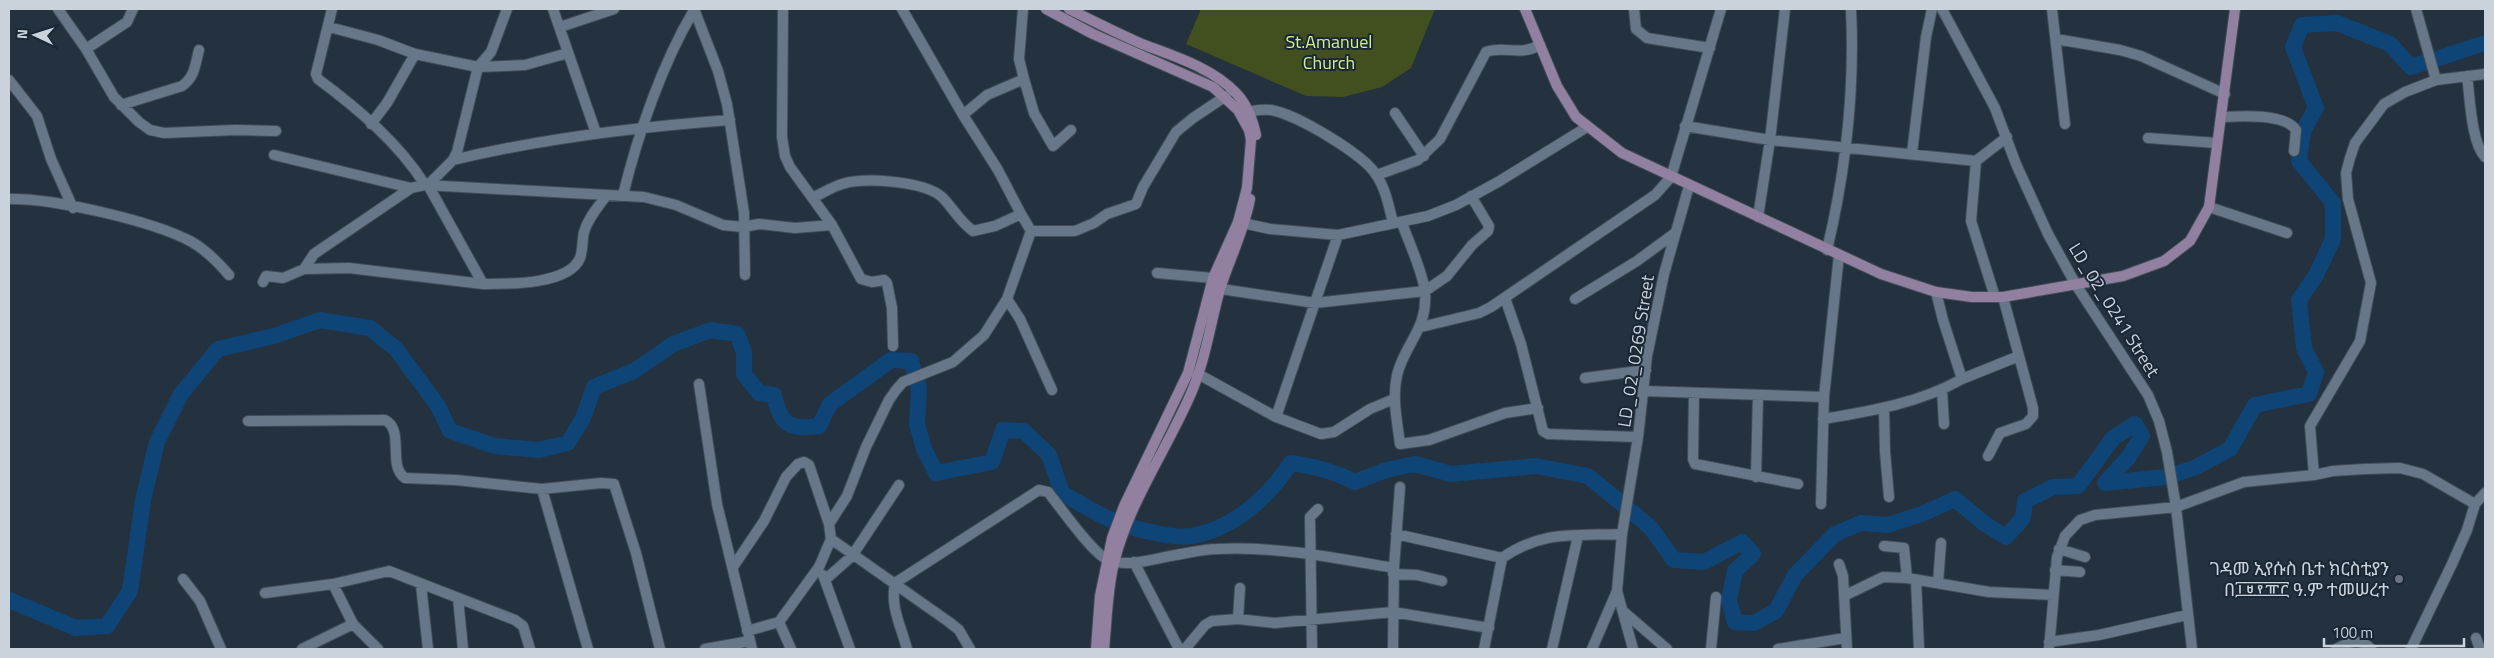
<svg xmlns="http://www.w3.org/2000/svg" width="2494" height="658" viewBox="0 0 2494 658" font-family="'Titillium Web','Noto Sans Ethiopic',sans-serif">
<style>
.green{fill:#424f1e}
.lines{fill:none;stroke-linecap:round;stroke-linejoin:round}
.river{stroke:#0f4576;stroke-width:16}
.street-casing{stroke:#414d58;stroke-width:12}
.secondary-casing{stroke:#414d58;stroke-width:12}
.street{stroke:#687787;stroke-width:10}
.secondary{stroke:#9280a0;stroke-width:10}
.worship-dot{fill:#6b7280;stroke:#1a2734;stroke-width:2}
.labels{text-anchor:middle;stroke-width:4;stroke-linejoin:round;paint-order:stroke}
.park-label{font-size:18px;fill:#d3f08b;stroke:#1a2734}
.street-label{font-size:18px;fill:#cad2db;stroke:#1a2734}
.poi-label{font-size:18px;fill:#cad2db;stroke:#1a2734;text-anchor:end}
</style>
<rect width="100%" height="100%" fill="#24313e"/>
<!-- green -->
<path class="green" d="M1201 9H1435L1411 68 1382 87 1343 97 1306 96 1186 44Z"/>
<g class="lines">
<!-- river -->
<path class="river" d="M9 600 76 628 107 626 130 591 143 500 157 442 181 394 218 349 274 336 320 320 370 328 396 349 438 406 450 431 495 446 539 450 568 443 583 418 594 387 634 371 673 344 711 330 737 334 744 352V374L759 393 774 395C781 425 788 430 819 426L830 404 891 360 911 361 919 388 917 424 924 449 936 473 992 462 1003 430 1024 431 1049 455 1062 493C1086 507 1111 523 1138 529 1153 533 1176 538 1191 536 1234 529 1268 497 1291 463 1314 466 1334 471 1355 482L1386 470 1415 464 1451 474 1536 466 1588 476 1650 527 1674 560 1704 562 1742 542 1753 554 1735 571 1729 600 1735 622 1754 623 1776 611 1795 575 1835 534 1861 523 1888 525 1922 514 1955 499 1985 524 2006 537 2023 518 2025 501 2053 487 2078 486 2113 438 2135 424 2142 436 2128 458 2105 483 2166 477 2194 468 2230 449 2255 405 2309 394 2316 372 2304 348 2299 300 2316 275 2333 239V203L2299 161 2303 131 2316 108 2293 47 2302 25 2337 23 2390 44 2411 67 2485 43"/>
<defs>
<path id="street" d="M58 9 86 49 114 97 139 122 150 130 164 133 235 130 276 131
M332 9 316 74 318 79C357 108 399 143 425 185
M553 9 596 133
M694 9 718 71 727 104 744 213 745 275
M1634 9 1636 29 1647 38 1710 48
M1942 9 1995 108 2016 164 2048 234 2076 285 2148 395 2159 421 2167 452 2176 507 2192 649
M2052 9 2065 124
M2416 9 2436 80 2485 74
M329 27 378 40 415 54 478 67 525 65 568 53
M560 27 614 9
M2056 39 2120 50 2141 56 2225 94
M86 49 127 22 133 9
M2467 76C2470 97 2471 142 2485 157
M1024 79 1034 113 1053 146 1071 130
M9 80 37 116 51 159 73 208
M121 105 182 86C195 77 195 65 199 50
M1395 113 1424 156
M963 115 987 95 1024 79 1019 59 1023 9
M1242 115C1251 110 1261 109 1271 110 1296 114 1365 155 1377 176 1386 190 1389 207 1393 223
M2222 117C2240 116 2285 113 2296 130L2294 151
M371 124 387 103 415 54
M1685 126 1770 140 1976 161 2007 137
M2148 138 2217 143
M1912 153 1926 37 1932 9
M274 155 411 188 425 185 644 197 676 205 723 225 743 227 759 224 795 228 832 225 790 167 785 156 782 137 783 9
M453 160C544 138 636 127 730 120
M1976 161 1971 221 1995 297
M1377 175 1418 160 1440 139 1486 52C1505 45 1518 57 1540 45
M623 195C638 134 662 64 694 10
M814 197C823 193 832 187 842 184 864 177 924 181 942 197 953 208 959 221 973 231L995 226 1021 214 998 170 963 115 902 9
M9 199C53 198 153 221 192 242 207 251 218 262 229 275
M2209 207 2287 233
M1021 214 1031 231 1007 299 1020 319 1052 390
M1758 217 1770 140 1785 9
M1238 222 1270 229 1338 235 1428 216 1456 205 1498 182 1587 127
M1402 223C1409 243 1423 272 1425 292 1428 329 1405 343 1397 375 1392 399 1397 420 1400 444L1429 440 1505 413 1538 408
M832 225 861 279 872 282 884 280 887 283 892 308 893 346
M1031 231H1075L1094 223 1107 214 1136 204 1143 187 1176 132 1193 118 1226 96
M1827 250C1846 170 1855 91 1851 9
M304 269 314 254 411 188
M1157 273 1213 278
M263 282 266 276 283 278 304 269 349 268 483 284 428 185 453 160 457 152 478 67 491 52 507 9
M483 284C507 284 569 285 580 258 583 250 582 241 584 232 588 218 598 207 606 196
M1221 289 1315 303 1425 291 1447 276 1472 245 1488 231 1489 226 1471 196
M1505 298 1521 344 1543 431 1548 434 1638 437
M1575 299 1637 261 1675 233
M1421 327 1479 313 1491 307 1655 195 1671 177 1721 9
M1198 374 1276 417 1321 434 1334 432 1370 409 1394 399
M1585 378 1646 370
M1962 379 2019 356
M699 384 717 504 752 649
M1942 390 1944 424
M1643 391 1824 397
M1694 393 1693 459 1695 464 1798 484
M1884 408 1885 452 1889 497
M1276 417 1338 235
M1823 419C1871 411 1920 403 1962 379L1943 320 1936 292
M248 421 385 420C405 430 387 466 405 478L456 480 542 489 601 483 614 484 636 553 660 649
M1988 456 2000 433 2026 424 2033 416V408L2003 297
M2314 475 2310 426 2360 341 2371 283 2348 199 2346 173 2350 158 2355 143 2384 104 2405 92 2436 80
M1756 477 1758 395
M542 489 588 649
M1821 504 1824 397 1839 255
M1396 534 1502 558C1542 530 1575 536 1622 534
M831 539 949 622 959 630 970 649
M1884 546 1904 548 1907 578
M2059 549 2085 557
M1134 562 1179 649
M1839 564 1843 576 1847 649
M733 567 764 521 786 477 798 464 804 462 809 465 829 524
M2055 570 2080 572
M1393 574 1417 575 1442 581
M823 575 850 649
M183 579 200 601 221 649
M826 579 852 556 899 485
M1916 580 1919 649
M1938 583 1941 543
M333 584 353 624 378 649
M421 585 428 649
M1617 591 1633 649
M265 593 333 584 389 571 515 620 523 626 530 649
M1844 596 1883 577 1907 578 1989 592 2053 595
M458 598 463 649
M1624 612 1667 649
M1238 619 1240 588
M779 622 791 649
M747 631 779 622 819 567 831 539 829 524 847 496 866 447 889 400 896 390 903 382 953 362 984 335 1007 299
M2476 638 2480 649
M2049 642 2099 635 2187 615
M302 649 353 624
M705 649 750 641
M907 649C901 626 890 607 895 583L1039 490 1048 492C1061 508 1092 553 1108 560 1127 568 1156 558 1176 555 1189 553 1203 549 1217 549 1276 546 1335 558 1394 568
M1185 649 1205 625 1212 621 1238 619 1275 623 1393 612 1489 628
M1312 649 1310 517 1318 509
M1393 649 1394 568 1400 487
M1484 649 1502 558
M1552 649 1578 536
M1592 649 1617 591 1622 534 1638 437 1647 356 1664 274 1689 186
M1711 649 1716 597
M1778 649 1845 638
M2049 649 2057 557 2065 536 2080 520 2095 515 2176 507 2244 482 2314 475 2333 471 2364 469 2400 468 2423 474 2475 504
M2336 649C2349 642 2360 637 2371 649
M2411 649 2452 564 2467 530 2475 504 2485 493"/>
<path id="secondary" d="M1046 9 1093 34 1213 87 1238 110 1249 130 1251 140 1247 188 1238 222 1213 278 1188 373 1124 506 1112 538 1100 596 1096 649
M1069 9C1093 21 1117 33 1142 44 1174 56 1213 68 1237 94 1248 106 1253 121 1256 135
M1525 9 1557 86 1576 117 1622 153 1881 274 1936 292 1972 297H2003L2123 276 2164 261 2190 241 2209 207 2235 9
M1104 649C1107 621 1107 591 1114 563 1128 505 1165 452 1189 398 1205 363 1210 325 1220 289 1230 258 1244 231 1250 199"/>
</defs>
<!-- street casing -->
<use href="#street" class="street-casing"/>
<!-- secondary casing -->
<use href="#secondary" class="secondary-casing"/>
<!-- street -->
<use href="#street" class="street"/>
<!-- secondary -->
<use href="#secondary" class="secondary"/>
</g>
<!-- markers -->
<circle class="worship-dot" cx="2399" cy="579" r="5"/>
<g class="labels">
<!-- park labels -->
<g class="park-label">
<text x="1329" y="48">St.Amanuel<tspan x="1329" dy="21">Church</tspan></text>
</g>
<!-- street labels -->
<g class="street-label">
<text transform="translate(2114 310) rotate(58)" y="6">LD_02_0241 Street</text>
<text transform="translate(1636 351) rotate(-81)" y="6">LD_02_0269 Street</text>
</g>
<!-- poi labels -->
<g class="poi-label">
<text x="2389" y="575">ገዳመ ኢየሱስ ቤተ ክርስቲያን<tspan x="2389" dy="21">በ፲፱፻፹፫ ዓ.ም ተመሠረተ</tspan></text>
</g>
</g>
<!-- border -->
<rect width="2494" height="658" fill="none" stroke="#cad2db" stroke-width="20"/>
<!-- north arrow -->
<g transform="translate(35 35) rotate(274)" stroke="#1a2734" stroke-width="4" paint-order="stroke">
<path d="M0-4L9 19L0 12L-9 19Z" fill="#cad2db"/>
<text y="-8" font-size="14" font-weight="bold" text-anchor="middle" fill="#cad2db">N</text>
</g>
<!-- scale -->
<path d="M2324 638v8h140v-8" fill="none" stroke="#cad2db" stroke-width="2.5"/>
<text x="2332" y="638" font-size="15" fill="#cad2db" stroke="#1a2734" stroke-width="4" paint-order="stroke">100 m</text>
</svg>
